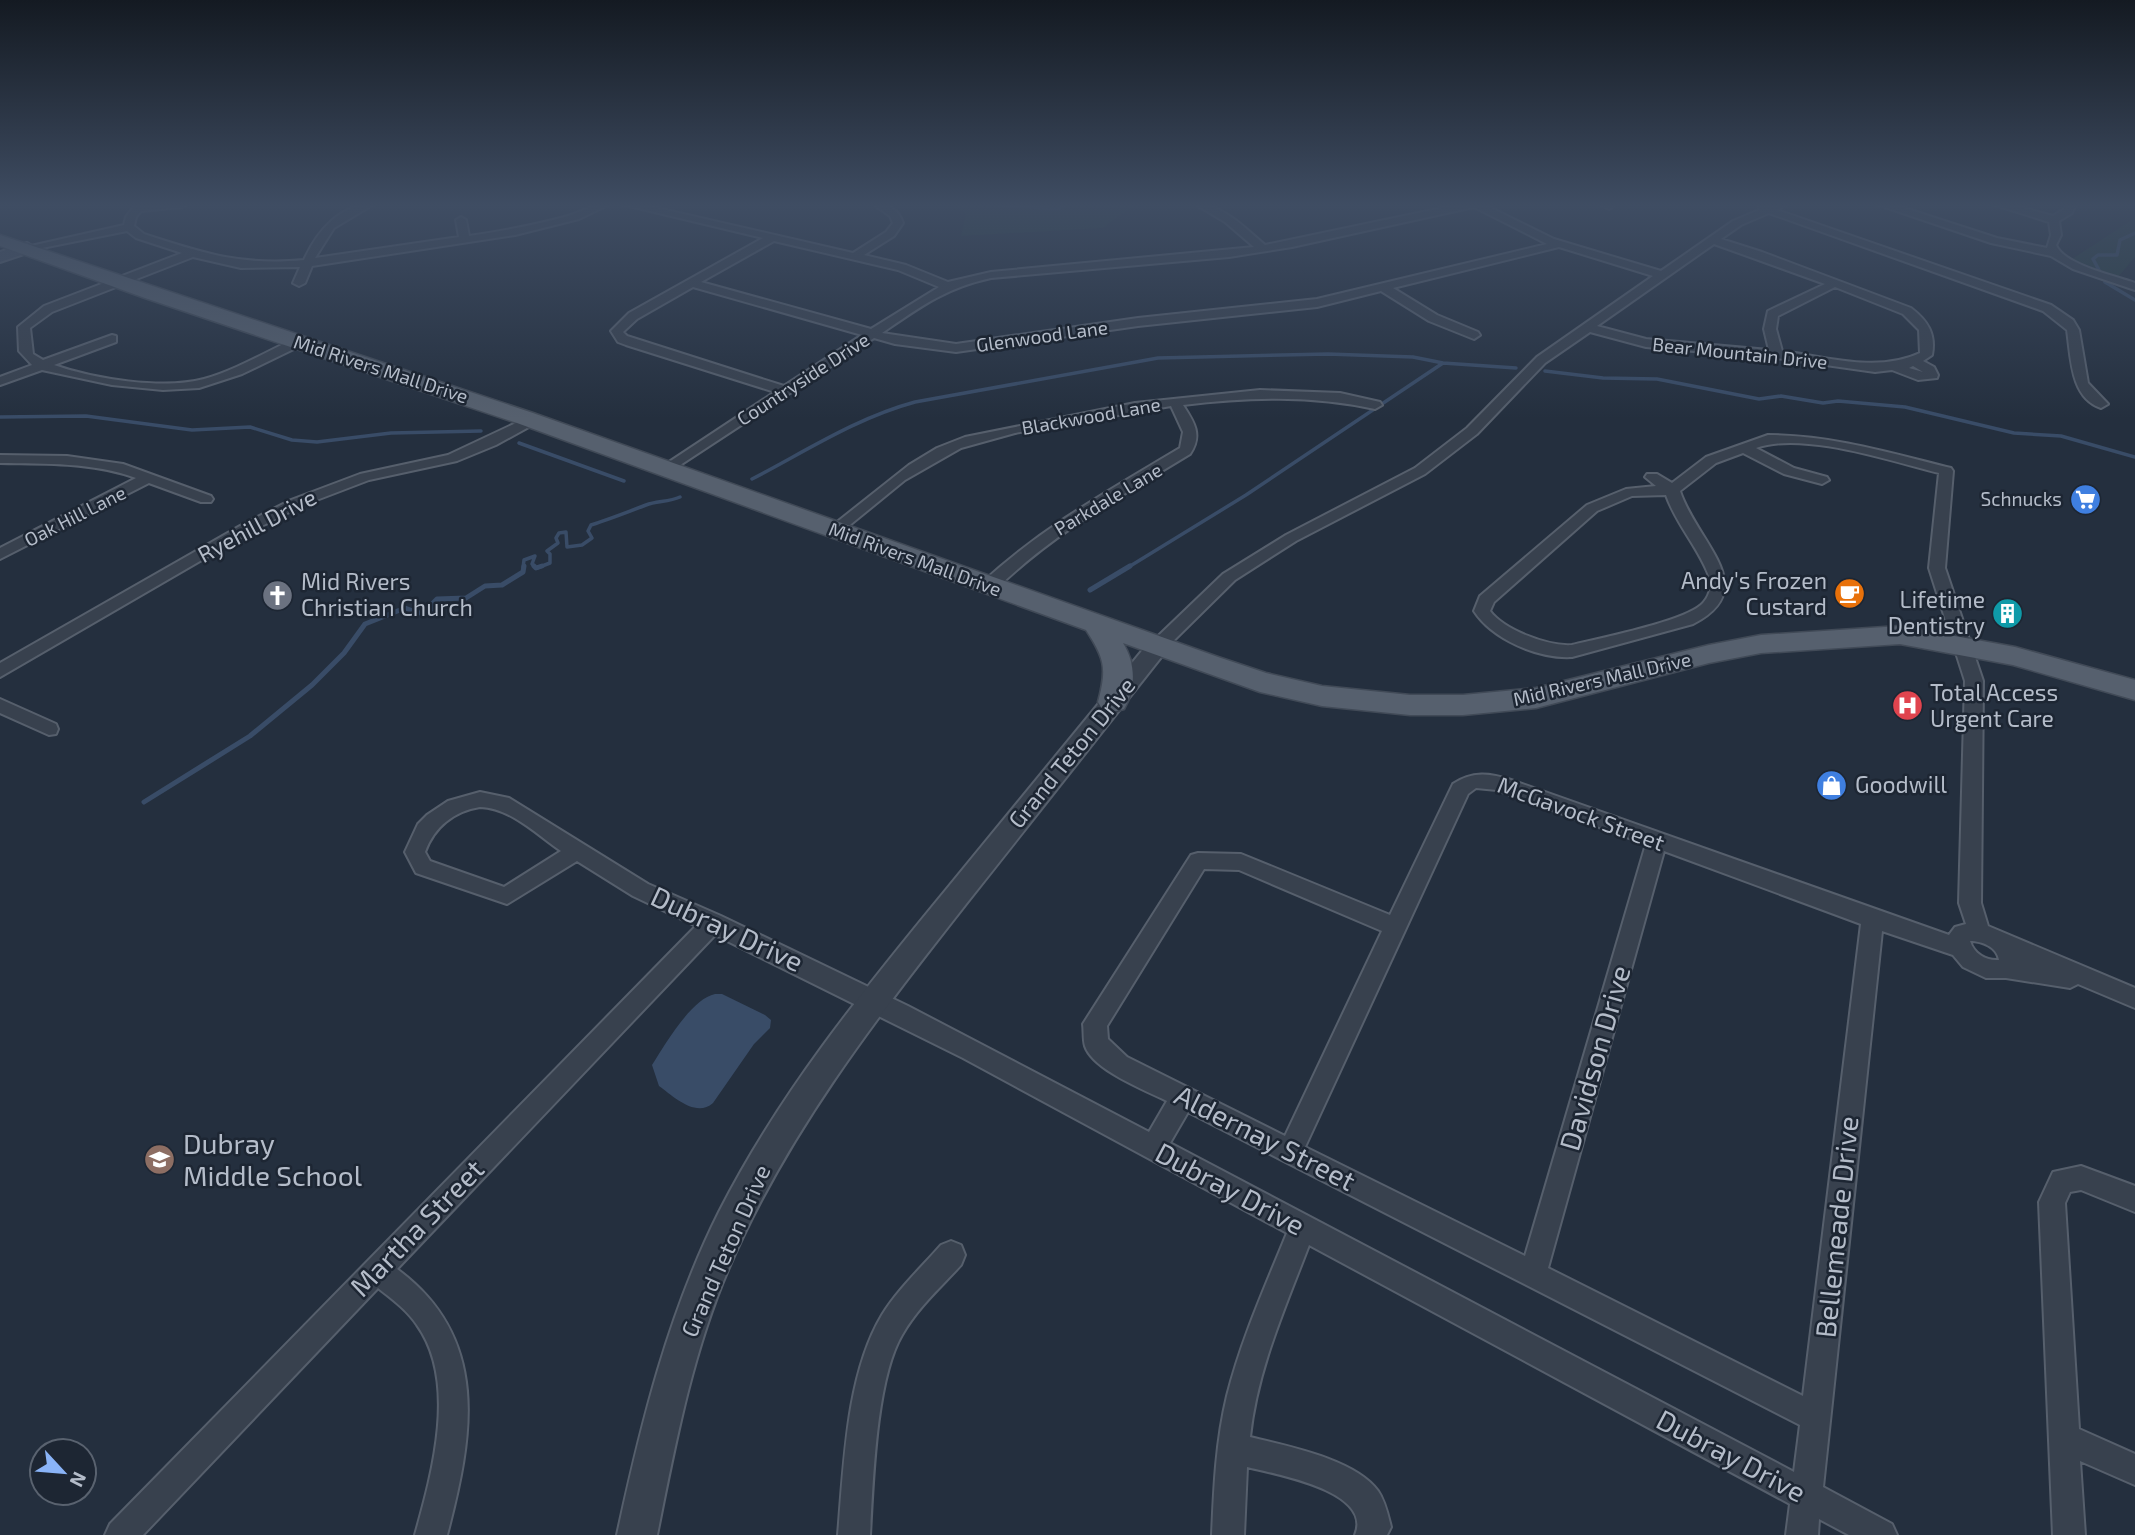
<svg xmlns="http://www.w3.org/2000/svg" width="2135" height="1535" viewBox="0 0 2135 1535" font-family="'Exo 2',sans-serif">
<style>
.green{fill:#263c3f}
.water{fill:#394c67}
.lines{fill:none;stroke-linecap:round;stroke-linejoin:round}
.stream-far1{stroke:#394c67;stroke-width:3.5}
.stream{stroke:#394c67;stroke-width:5}
.minor-casing{stroke:#565f6c;stroke-width:4}
.tertiary-casing{stroke:#565f6c;stroke-width:4}
.secondary-casing{stroke:#565f6c;stroke-width:4}
.primary-casing{stroke:#414a57;stroke-width:3}
.minor{fill:#38414e;fill-rule:evenodd}
.tertiary{fill:#38414e;fill-rule:evenodd}
.secondary{fill:#465061;fill-rule:evenodd}
.primary{fill:#56606e;fill-rule:evenodd}
.labels{text-anchor:middle;stroke-width:5;stroke-linejoin:round;paint-order:stroke}
.far-street-label{font-size:19px;fill:#b4bcc9;stroke:#1d2633}
.far-poi-label{font-size:19px;fill:#b4bcc9;stroke:#1d2633;text-anchor:end}
.street-label{font-size:23px;fill:#b4bcc9;stroke:#1d2633}
.poi-label{font-size:23px;fill:#b4bcc9;stroke:#1d2633;text-anchor:start}
.near-street-label{font-size:28px;fill:#b4bcc9;stroke:#1d2633}
.near-poi-label{font-size:28px;fill:#b4bcc9;stroke:#1d2633;text-anchor:start}
</style>
<rect width="100%" height="100%" fill="#242f3e"/>
<!-- green -->
<path class="green" d="M955 204H1147L1127 210 1103 228 961 236 966 214Z
M2135 218V257L2118 277 2072 259Z"/>
<!-- water -->
<path class="water" d="M715 994H722L765 1015 771 1020 770 1028 754 1044 713 1103C696 1118 674 1097 659 1086L652 1065C665 1045 691 999 715 994Z"/>
<g class="lines">
<!-- stream-far1 -->
<path class="stream-far1" d="M990 204 1059 209 1065 204
M2099 270 2093 259 2098 255H2117L2120 240 2135 233
M2105 282 2135 300
M1545 371 1603 378 1657 379 1759 399 1781 396 1823 403 1838 401 1905 407 2014 433 2061 436 2135 457
M0 417 86 416 192 430 250 427 292 440 317 442 391 433 481 431
M519 443 624 481
M752 479C806 451 856 418 915 402L1158 358 1328 354 1413 357 1443 363 1516 368
M523 568 524 560 535 556 532 564 536 568
M537 568 550 563V554L547 551 558 543 556 538 559 533 566 532 567 547 582 545 592 538 588 531 591 525C610 519 628 512 646 505 657 501 669 502 680 497
M1127 568 1246 495 1443 363"/>
<!-- stream -->
<path class="stream" d="M534 566 536 568 542 566
M1090 590 1130 566
M144 802 250 736 312 685 344 653 365 624 405 608 418 613 432 612 431 605 437 599 466 598 485 586 502 585 523 572 524 566"/>
<defs>
<path id="minor" d="M136 204H187L182 207 141 211 136 217 134 226 144 234C203 253 240 266 304 260 317 231 340 204 374 204L334 228 315 258 459 237 456 220 461 217 466 220 469 236C503 231 535 225 568 216 583 211 594 204 610 204L579 219 515 235 312 266 305 283 299 286 293 283 300 267 241 268 193 257 52 312 30 328 33 354 43 360 112 335 116 336V342L54 365C94 379 163 390 204 379 236 370 264 353 294 339H302V345L242 374 199 388 163 390 112 385 42 370 0 385V377L32 365 19 351 18 327 44 306 182 253 136 238 127 231 27 251 22 248 124 225 126 217Z
M621 204H640L853 253 886 232 893 223 890 216 873 204C888 204 898 208 903 223L894 236 864 255 906 265 948 282 991 272 1254 247 1225 222 1195 204C1223 204 1245 228 1265 245L1461 204H1483L1554 239 1661 271 1733 221 1759 210V206L1787 204 1777 210 2051 305 2073 320 2079 330 2088 383 2108 404 2101 408C2070 398 2071 356 2067 330L2043 311 1769 213 1741 225 1721 239 1762 252 1911 308C1928 321 1936 334 1932 355L1923 361 1934 367 1938 375 1937 378 1918 380 1892 370 1875 372 1776 358 1646 347 1590 332 1545 363 1477 434 1425 474 1296 541 1235 580 1164 650 1158 652 1149 646 1152 642 1223 574 1286 535 1415 468 1467 428 1537 357 1653 276 1559 247 1393 288 1437 315 1478 332 1480 335 1474 339 1429 321 1381 291 1317 307 1138 326 956 352 895 344 874 338 668 473 663 472 661 469 663 466 775 392 626 345 618 342 611 331 629 313 763 238ZM1474 207 1547 244 1317 299 1138 318 956 344 882 333C920 307 945 288 991 278L1229 257 1292 247ZM774 241 898 270 939 287 871 329 701 282ZM1714 244 1825 284 1768 311 1764 329 1769 350 1646 339 1597 326ZM693 287 862 335 784 386 627 336 623 332 637 319ZM1835 287 1903 314 1919 330 1920 353C1877 373 1827 357 1782 351L1776 329 1778 316ZM1913 366 1923 372 1909 368Z
M1599 204H1613L1614 206 1609 209Z
M1876 204H1892L1997 238 2047 248 2051 235 2049 222 1992 204H2009L2053 216 2064 209 2066 204H2076L2072 213 2059 221 2061 235 2056 245C2064 265 2116 276 2135 283V290L2073 269 2051 256 1991 243Z
M1260 390 1340 393 1380 402 1382 405 1375 409C1311 395 1248 397 1183 405 1194 422 1203 435 1190 454 1120 497 1056 531 996 589H984L982 585 984 581C1044 526 1110 490 1180 448L1183 432 1171 406 1015 433 961 448 905 480 840 533 835 535 827 530 909 465 937 448 965 437 1135 403Z
M531 416 536 417V423L496 445 457 461 369 480 301 506 250 532 0 677V663L240 526 291 500 360 474 448 455Z
M1768 435C1831 435 1891 453 1951 468L1953 471 1945 568 1983 681 1981 903 1988 926 2135 988V1008L2078 984 2070 988 2006 978H1986L1963 967 1953 955 1882 931 1823 1487 1892 1524 1897 1535H1849L1819 1519 1818 1535H1786L1790 1504 1309 1245C1285 1308 1257 1370 1250 1437 1286 1446 1355 1459 1378 1491 1385 1501 1388 1515 1391 1527L1387 1535H1355C1374 1491 1275 1474 1247 1467L1244 1535H1212C1214 1488 1216 1441 1227 1396 1241 1340 1265 1287 1287 1233L963 1058 715 935 397 1269C491 1338 473 1436 447 1535H415C432 1474 458 1382 417 1325 407 1310 392 1299 378 1288L143 1535H105L110 1524 696 926 633 896 577 861 507 904 416 873 405 852 418 824 427 815 448 801 480 792 509 798 648 884 721 916 908 1006 1149 1132 1167 1101C1145 1090 1093 1070 1085 1046 1083 1039 1084 1031 1083 1024L1191 855 1198 853 1241 854 1390 915 1453 784C1472 771 1490 773 1511 780L1949 935 1955 927 1966 924 1959 903 1965 681 1929 568 1939 473C1891 461 1802 431 1756 448L1794 468 1827 477 1829 480 1822 484 1784 474 1743 453 1716 463 1680 491C1697 543 1763 588 1693 624L1572 657C1538 659 1492 639 1474 611L1480 596 1587 505 1626 489 1656 486 1645 477 1647 474H1657L1672 483 1706 457ZM1666 495C1676 524 1698 547 1709 576 1713 586 1709 598 1701 605 1681 622 1601 638 1572 645 1549 647 1504 630 1490 611L1494 602 1597 511 1632 496ZM1476 788 1497 790 1646 844 1525 1256 1305 1147 1468 794ZM480 807C511 808 536 834 561 851L504 887 430 861 425 852C434 827 454 811 480 807ZM1664 851 1861 924 1803 1396 1548 1268ZM1204 869 1239 870 1382 931 1285 1136 1127 1057 1108 1039 1107 1026ZM1970 941C1982 941 1997 947 1999 960 1986 961 1974 954 1970 941ZM1188 1112 1800 1425 1794 1472 1170 1143Z
M0 455 67 456 123 464 211 496 213 499 211 502H201L149 483 0 559V548L136 478C93 462 45 464 0 463Z
M0 699 56 724 58 729 56 734 49 735 0 713Z
M2081 1166 2135 1186V1212L2081 1190 2070 1192 2065 1203 2079 1429 2135 1454V1485L2080 1461 2085 1535H2053L2039 1202 2053 1172Z
M951 1241 961 1245 965 1255 961 1265C941 1287 917 1308 902 1335 876 1379 873 1482 870 1535H838C844 1466 846 1375 882 1315 898 1289 921 1268 941 1245Z"/>
<path id="tertiary" d="M1158 639 1166 641 1169 646 1166 651C1099 735 1033 820 966 904 875 1020 786 1134 728 1270 692 1354 675 1445 657 1535H617C641 1424 668 1314 719 1212 779 1094 861 993 945 891 1013 808 1082 724 1150 641Z"/>
<path id="secondary" d="M27 243 35 248 33 251 0 262V252Z"/>
<path id="primary" d="M0 235 533 413 1218 657 1266 673 1322 686 1410 695H1463L1536 688 1709 645 1761 635 1900 626 2015 647 2135 680V700L2013 665 1900 644 1761 653 1709 663 1536 708 1463 715H1410L1322 706 1260 692 1123 643C1136 664 1136 688 1124 709L1113 712 1102 709 1098 702C1107 668 1105 659 1086 630L517 423 145 298 0 246Z"/>
</defs>
<!-- minor casing -->
<use href="#minor" class="minor-casing"/>
<!-- tertiary casing -->
<use href="#tertiary" class="tertiary-casing"/>
<!-- secondary casing -->
<use href="#secondary" class="secondary-casing"/>
<!-- primary casing -->
<use href="#primary" class="primary-casing"/>
<!-- minor -->
<use href="#minor" class="minor"/>
<!-- tertiary -->
<use href="#tertiary" class="tertiary"/>
<!-- secondary -->
<use href="#secondary" class="secondary"/>
<!-- primary -->
<use href="#primary" class="primary"/>
</g>
<!-- sky -->
<linearGradient id="sky" x2="0" y2="1"><stop stop-color="#141a22"/><stop offset="0.49" stop-color="#3f4d63"/><stop offset="1" stop-color="#3f4d63" stop-opacity="0"/></linearGradient>
<rect width="2135" height="419" fill="url(#sky)"/>
<!-- icons -->
<defs>
<symbol id="supermarket-disc" viewBox="-11 -11 22 22"><circle r="9.5" fill="#3f7fe0" stroke="#1d2633"/><path d="M-6-5.5h2.5l.6 2H6L4.5 2H-2.5L-4.4-4H-6ZM-1.5 3.2a1.3 1.3 0 1 0 .1 0ZM3 3.2a1.3 1.3 0 1 0 .1 0Z" fill="#fff"/></symbol>
<symbol id="cafe-disc" viewBox="-11 -11 22 22"><circle r="9.5" fill="#e8710a" stroke="#1d2633"/><path d="M-5.5-4.5H6V0H3Q3 3.5 0 3.5H-2.5Q-5.5 3.5-5.5 0ZM3-3.2v2h1.7v-2ZM-6 4.5H4V6H-6Z" fill="#fff"/></symbol>
<symbol id="church-disc" viewBox="-11 -11 22 22"><circle r="9.5" fill="#6b7280" stroke="#1d2633"/><path d="M-1.2-6h2.4v3.5h3.3v2.4h-3.3V6h-2.4V-.1h-3.3v-2.4h3.3Z" fill="#fff"/></symbol>
<symbol id="building-disc" viewBox="-11 -11 22 22"><circle r="9.5" fill="#0f9aa8" stroke="#1d2633"/><path d="M-4-6H4V6H1V3H-1V6H-4ZM-2.5-4.3h1.7v1.8h-1.7ZM.8-4.3h1.7v1.8H.8ZM-2.5-1h1.7V.8h-1.7ZM.8-1h1.7V.8H.8Z" fill="#fff"/></symbol>
<symbol id="hospital-disc" viewBox="-11 -11 22 22"><circle r="9.5" fill="#e0444e" stroke="#1d2633"/><path d="M-5-5h3v3.5h4V-5h3V5h-3V1.5h-4V5h-3Z" fill="#fff"/></symbol>
<symbol id="shop-disc" viewBox="-11 -11 22 22"><circle r="9.5" fill="#3f7fe0" stroke="#1d2633"/><path d="M-5-2.5h2.3a2.7 3.5 0 0 1 5.4 0H5L5.5 6h-11ZM-1.5-2.5h3a1.5 2.3 0 0 0-3 0Z" fill="#fff"/></symbol>
<symbol id="school-disc" viewBox="-11 -11 22 22"><circle r="9.5" fill="#8d6e63" stroke="#1d2633"/><path d="M0-5L7-2L0 1L-7-2ZM-4 1L0 2.5L4 1V4Q0 6-4 4Z" fill="#fff"/></symbol>
</defs>
<g fill-rule="evenodd">
<use href="#supermarket-disc" x="2068" y="482" width="35" height="35"/>
<use href="#cafe-disc" x="1832" y="576" width="35" height="35"/>
<use href="#church-disc" x="260" y="578" width="35" height="35"/>
<use href="#building-disc" x="1990" y="596" width="35" height="35"/>
<use href="#hospital-disc" x="1890" y="688" width="35" height="35"/>
<use href="#shop-disc" x="1814" y="768" width="35" height="35"/>
<use href="#school-disc" x="142" y="1142" width="35" height="35"/>
</g>
<g class="labels">
<!-- far-street labels -->
<g class="far-street-label">
<text transform="translate(1042 336) rotate(-8)" y="7">Glenwood Lane</text>
<text transform="translate(1740 353) rotate(6)" y="7">Bear Mountain Drive</text>
<text transform="translate(381 369) rotate(18)" y="7">Mid Rivers Mall Drive</text>
<text transform="translate(803 379) rotate(-33)" y="7">Countryside Drive</text>
<text transform="translate(1091 416) rotate(-10)" y="7">Blackwood Lane</text>
<text transform="translate(1108 499) rotate(-31)" y="7">Parkdale Lane</text>
<text transform="translate(75 516) rotate(-27)" y="7">Oak Hill Lane</text>
<text transform="translate(915 559) rotate(20)" y="7">Mid Rivers Mall Drive</text>
<text transform="translate(1602 679) rotate(-13)" y="7">Mid Rivers Mall Drive</text>
</g>
<!-- far-poi labels -->
<g class="far-poi-label">
<text x="2062" y="506">Schnucks</text>
</g>
<!-- street labels -->
<g class="street-label">
<text transform="translate(257 526) rotate(-28)" y="8">Ryehill Drive</text>
<text transform="translate(1072 753) rotate(-51)" y="8">Grand Teton Drive</text>
<text transform="translate(1581 814) rotate(20)" y="8">McGavock Street</text>
<text transform="translate(726 1251) rotate(-66)" y="8">Grand Teton Drive</text>
</g>
<!-- poi labels -->
<g class="poi-label">
<text x="1827" y="589" text-anchor="end">Andy's Frozen<tspan x="1827" dy="26">Custard</tspan></text>
<text x="301" y="590">Mid Rivers<tspan x="301" dy="26">Christian Church</tspan></text>
<text x="1985" y="608" text-anchor="end">Lifetime<tspan x="1985" dy="26">Dentistry</tspan></text>
<text x="1930" y="701">Total Access<tspan x="1930" dy="26">Urgent Care</tspan></text>
<text x="1855" y="793">Goodwill</text>
</g>
<!-- near-street labels -->
<g class="near-street-label">
<text transform="translate(727 929) rotate(25)" y="10">Dubray Drive</text>
<text transform="translate(1595 1058) rotate(-74)" y="10">Davidson Drive</text>
<text transform="translate(1265 1138) rotate(27)" y="10">Aldernay Street</text>
<text transform="translate(1230 1189) rotate(28)" y="10">Dubray Drive</text>
<text transform="translate(1837 1227) rotate(-84)" y="10">Bellemeade Drive</text>
<text transform="translate(417 1228) rotate(-46)" y="10">Martha Street</text>
<text transform="translate(1731 1456) rotate(28)" y="10">Dubray Drive</text>
</g>
<!-- near-poi labels -->
<g class="near-poi-label">
<text x="183" y="1154">Dubray<tspan x="183" dy="32">Middle School</tspan></text>
</g>
</g>
<!-- north arrow -->
<g transform="translate(63 1472) rotate(116)"><circle r="33" fill="#1d2633" stroke="#59626f" stroke-width="2"/>
<path d="M0-5L12 26L0 18L-12 26Z" fill="#8ab4f8"/>
<text y="-10" font-size="19" font-weight="bold" text-anchor="middle" fill="#b4bcc9">N</text>
</g>
</svg>
